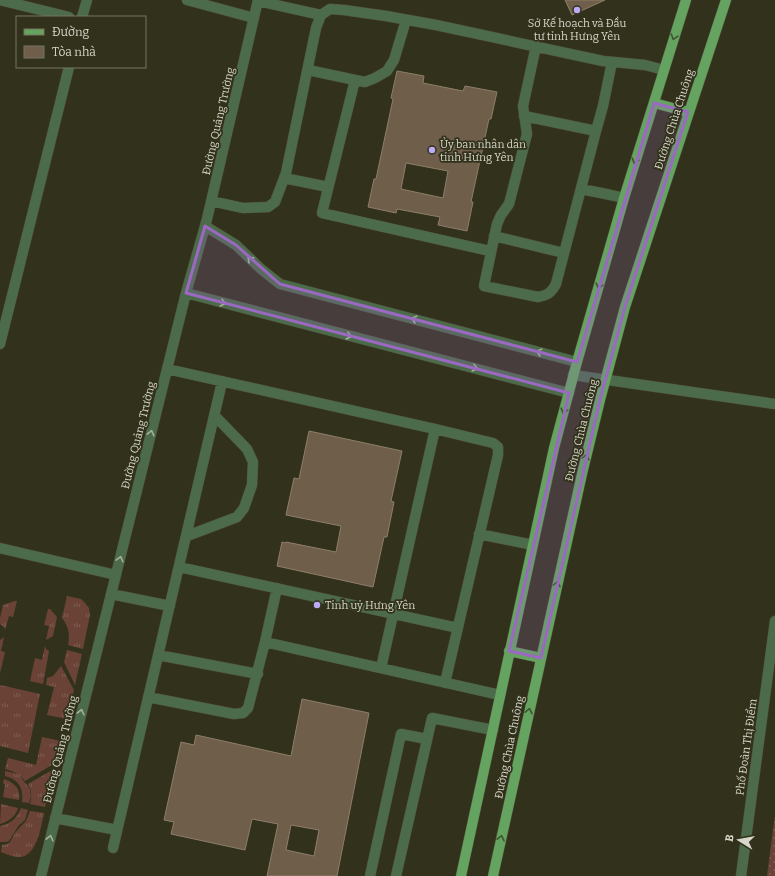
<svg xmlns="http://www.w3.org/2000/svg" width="775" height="876" viewBox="0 0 775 876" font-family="Bitter,serif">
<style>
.grass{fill:url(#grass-tufts)}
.park{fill:url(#park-dots)}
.building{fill:#6e5e4a;stroke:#8e7e69;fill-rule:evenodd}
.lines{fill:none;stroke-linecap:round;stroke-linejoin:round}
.minor-casing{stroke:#50503b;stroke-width:11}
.major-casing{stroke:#50503b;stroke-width:11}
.minor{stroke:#4c6b4a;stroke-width:10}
.major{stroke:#64a360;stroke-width:10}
.oneway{stroke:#415430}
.oneway2{stroke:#a6b19d}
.marked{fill:#9b68c2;fill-opacity:0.2;stroke:#9b68c2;stroke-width:3;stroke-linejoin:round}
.poi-dot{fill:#bcaaf6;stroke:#32321c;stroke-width:1.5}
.labels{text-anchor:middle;stroke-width:3.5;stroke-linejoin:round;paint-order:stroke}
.poi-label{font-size:11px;fill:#d6d7c9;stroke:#32321c;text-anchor:start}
.street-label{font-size:11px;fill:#d6d7c9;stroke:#32321c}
</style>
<defs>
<pattern id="grass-tufts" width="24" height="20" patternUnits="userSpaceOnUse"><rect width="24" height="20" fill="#6a4336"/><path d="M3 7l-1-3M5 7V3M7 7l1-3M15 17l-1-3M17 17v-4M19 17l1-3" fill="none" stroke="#7f5d52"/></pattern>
<pattern id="park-dots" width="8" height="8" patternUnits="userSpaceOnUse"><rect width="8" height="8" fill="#6a4336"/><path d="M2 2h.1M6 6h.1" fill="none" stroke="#7f5d52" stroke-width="1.8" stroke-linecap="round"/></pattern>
</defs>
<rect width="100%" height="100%" fill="#32321c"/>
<!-- grass -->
<path class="grass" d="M67 596 81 599 85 603 89 608 90 615 83 649 68 645C70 635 69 627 62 618Z
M15 601H17L13 617 9 616 5 630 4 627 0 624V618L3 605Z
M48 609H50L57 617 53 636 46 640 49 626 44 625Z
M4 637 1 651 5 652 0 673V640Z
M45 646 46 649 49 651 43 684 30 681 35 658 42 660Z
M67 650 82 654 75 685 64 662Z
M61 666 74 690 67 719 47 715 54 687 46 685 47 678 53 676Z
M0 685 40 694 28 753 0 746Z
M42 737 61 741 55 763 25 781C18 773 15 772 5 769L8 758 36 765Z
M54 769 45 807 30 804C32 796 32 791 28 784Z
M5 771 14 773 19 775 30 789 31 796 29 803 22 802C24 788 18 779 5 776Z
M4 779C14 783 21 788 19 800L3 797 5 784 3 783Z
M1 804 18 808C16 816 8 822 0 824Z
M21 808 28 810 25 820 19 825 9 841 6 842H0V826C11 824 17 818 21 808Z
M30 811 44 813C41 826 37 857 19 857 13 857 6 854 1 852L2 845 7 844 10 842 15 833 21 826 26 821Z"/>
<!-- park -->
<path class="park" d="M775 815V876H767Z"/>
<!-- building -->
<path class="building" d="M565 0H605L572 15Z
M397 71 424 76 423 83 463 91 465 86 497 92 491 119H489L471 202H473L467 231 438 225 440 217 397 209 396 213 368 207 374 179H376L393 99 391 98ZM406 163 448 171 443 198 401 189Z
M309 431 402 451 391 501 394 502 387 537H384L373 587 277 566 282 542 286 543V542L336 552 341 526 286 515 294 478 299 479Z
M302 699 369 713 337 876H267L278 824 252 819 245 850 171 834 174 822 164 820 181 742 194 745 196 735 291 756ZM291 825 319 830 314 856 286 850Z"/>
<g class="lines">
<defs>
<path id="minor" d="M0 0 69 17
M187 0 254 18
M258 1 321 15
M82 17 87 0
M406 20 394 60 387 71 375 78 365 82 355 80 322 213 490 251
M536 46 523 106 527 134 509 204 501 215 497 224 484 286 538 297C548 295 551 293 556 284L596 131 603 106 612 62
M308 70 355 80
M524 116 596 131
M284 178 328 187
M581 189 606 194 624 198
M211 201 243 208 268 207 275 202 286 173 316 28 321 15 330 9 344 10 386 16 436 25 603 61 645 65 664 70
M205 226 236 245 261 269 280 284 577 362
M494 236 564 253
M186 293 569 393
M0 344 69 67
M167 369 435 429 493 443 498 447V455L445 683
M573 375 775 404
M479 534 533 545
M187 536 237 517 244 508 252 485 253 462 247 449 215 416
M0 548 116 575
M179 567 458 628
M111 594 170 606
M265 642 500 695
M158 655 258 674
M381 668 435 429
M148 697 234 714 243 713 248 708 265 642 277 588
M55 818 117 830
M113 848 222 382
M41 876 186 293 207 219 258 0
M370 876 401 734 427 739
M396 876 432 718 493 730
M741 876 775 621"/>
<path id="major" d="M654 103 688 112
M509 651 541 658
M461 876 554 448 577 362 624 198 686 0
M493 876 582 474 600 400 625 307 726 0"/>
</defs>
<!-- minor casing -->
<use href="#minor" class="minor-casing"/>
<!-- major casing -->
<use href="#major" class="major-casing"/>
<!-- minor -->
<use href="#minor" class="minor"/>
<!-- major -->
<use href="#major" class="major"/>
</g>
<!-- one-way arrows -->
<defs><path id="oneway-chevron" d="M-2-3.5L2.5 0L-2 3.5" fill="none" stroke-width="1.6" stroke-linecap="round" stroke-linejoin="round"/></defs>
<g class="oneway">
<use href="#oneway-chevron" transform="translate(674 37) rotate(107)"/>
<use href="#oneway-chevron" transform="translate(635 161) rotate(107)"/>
<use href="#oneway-chevron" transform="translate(599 286) rotate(106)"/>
<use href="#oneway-chevron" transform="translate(564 411) rotate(105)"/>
<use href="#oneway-chevron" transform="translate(586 457) rotate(-76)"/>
<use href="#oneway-chevron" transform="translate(557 584) rotate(-78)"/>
<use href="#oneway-chevron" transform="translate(529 711) rotate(-78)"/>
<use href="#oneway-chevron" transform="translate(501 838) rotate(-78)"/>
</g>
<g class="oneway2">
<use href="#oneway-chevron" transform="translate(250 259) rotate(-136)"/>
<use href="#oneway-chevron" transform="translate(223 303) rotate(14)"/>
<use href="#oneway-chevron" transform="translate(414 319) rotate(-165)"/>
<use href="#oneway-chevron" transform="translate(349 336) rotate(14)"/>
<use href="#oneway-chevron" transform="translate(539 352) rotate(-165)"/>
<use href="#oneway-chevron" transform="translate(475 368) rotate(14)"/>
<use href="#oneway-chevron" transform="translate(151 433) rotate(-76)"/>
<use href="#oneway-chevron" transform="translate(120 559) rotate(-76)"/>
<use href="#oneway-chevron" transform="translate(81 712) rotate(-76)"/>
<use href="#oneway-chevron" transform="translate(50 838) rotate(-76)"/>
</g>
<!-- marked area -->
<path class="marked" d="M654 103 688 112 625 307 600 400 541 658 509 651 569 393 186 293 205 226 236 245 280 284 577 362Z"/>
<!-- markers -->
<g class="poi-dot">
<circle cx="577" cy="10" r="4"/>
<circle cx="432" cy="150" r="4"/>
<circle cx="317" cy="605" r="4"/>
</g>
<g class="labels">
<!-- poi labels -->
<g class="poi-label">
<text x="577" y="27" text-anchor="middle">Sở Kế hoạch và Đầu<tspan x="577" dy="13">tư tỉnh Hưng Yên</tspan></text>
<text x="440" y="148">Ủy ban nhân dân<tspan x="440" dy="13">tỉnh Hưng Yên</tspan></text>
<text x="325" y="609">Tỉnh uỷ Hưng Yên</text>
</g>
<!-- street labels -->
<g class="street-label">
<text transform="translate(674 119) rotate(-72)" y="4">Đường Chùa Chuông</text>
<text transform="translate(218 121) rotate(-77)" y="4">Đường Quảng Trường</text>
<text transform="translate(581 430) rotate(-76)" y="4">Đường Chùa Chuông</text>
<text transform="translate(138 435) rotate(-76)" y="4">Đường Quảng Trường</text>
<text transform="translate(509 747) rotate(-78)" y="4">Đường Chùa Chuông</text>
<text transform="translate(746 747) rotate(-82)" y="4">Phố Đoàn Thị Điểm</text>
<text transform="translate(60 749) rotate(-76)" y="4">Đường Quảng Trường</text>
</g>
</g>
<!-- legend -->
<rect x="16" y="16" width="130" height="52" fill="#32321c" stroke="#747461"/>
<rect x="24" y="29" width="20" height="6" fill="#64a360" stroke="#747461"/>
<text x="52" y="36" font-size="12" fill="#d6d7c9">Đường</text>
<rect x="24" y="46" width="20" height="12" fill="#6e5e4a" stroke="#747461"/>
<text x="52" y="56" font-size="12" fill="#d6d7c9">Tòa nhà</text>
<!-- north arrow -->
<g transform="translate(739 840) rotate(281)" stroke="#32321c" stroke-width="3" paint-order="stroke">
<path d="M0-3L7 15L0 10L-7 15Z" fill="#d6d7c9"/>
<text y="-6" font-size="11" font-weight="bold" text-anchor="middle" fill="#d6d7c9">B</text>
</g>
</svg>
